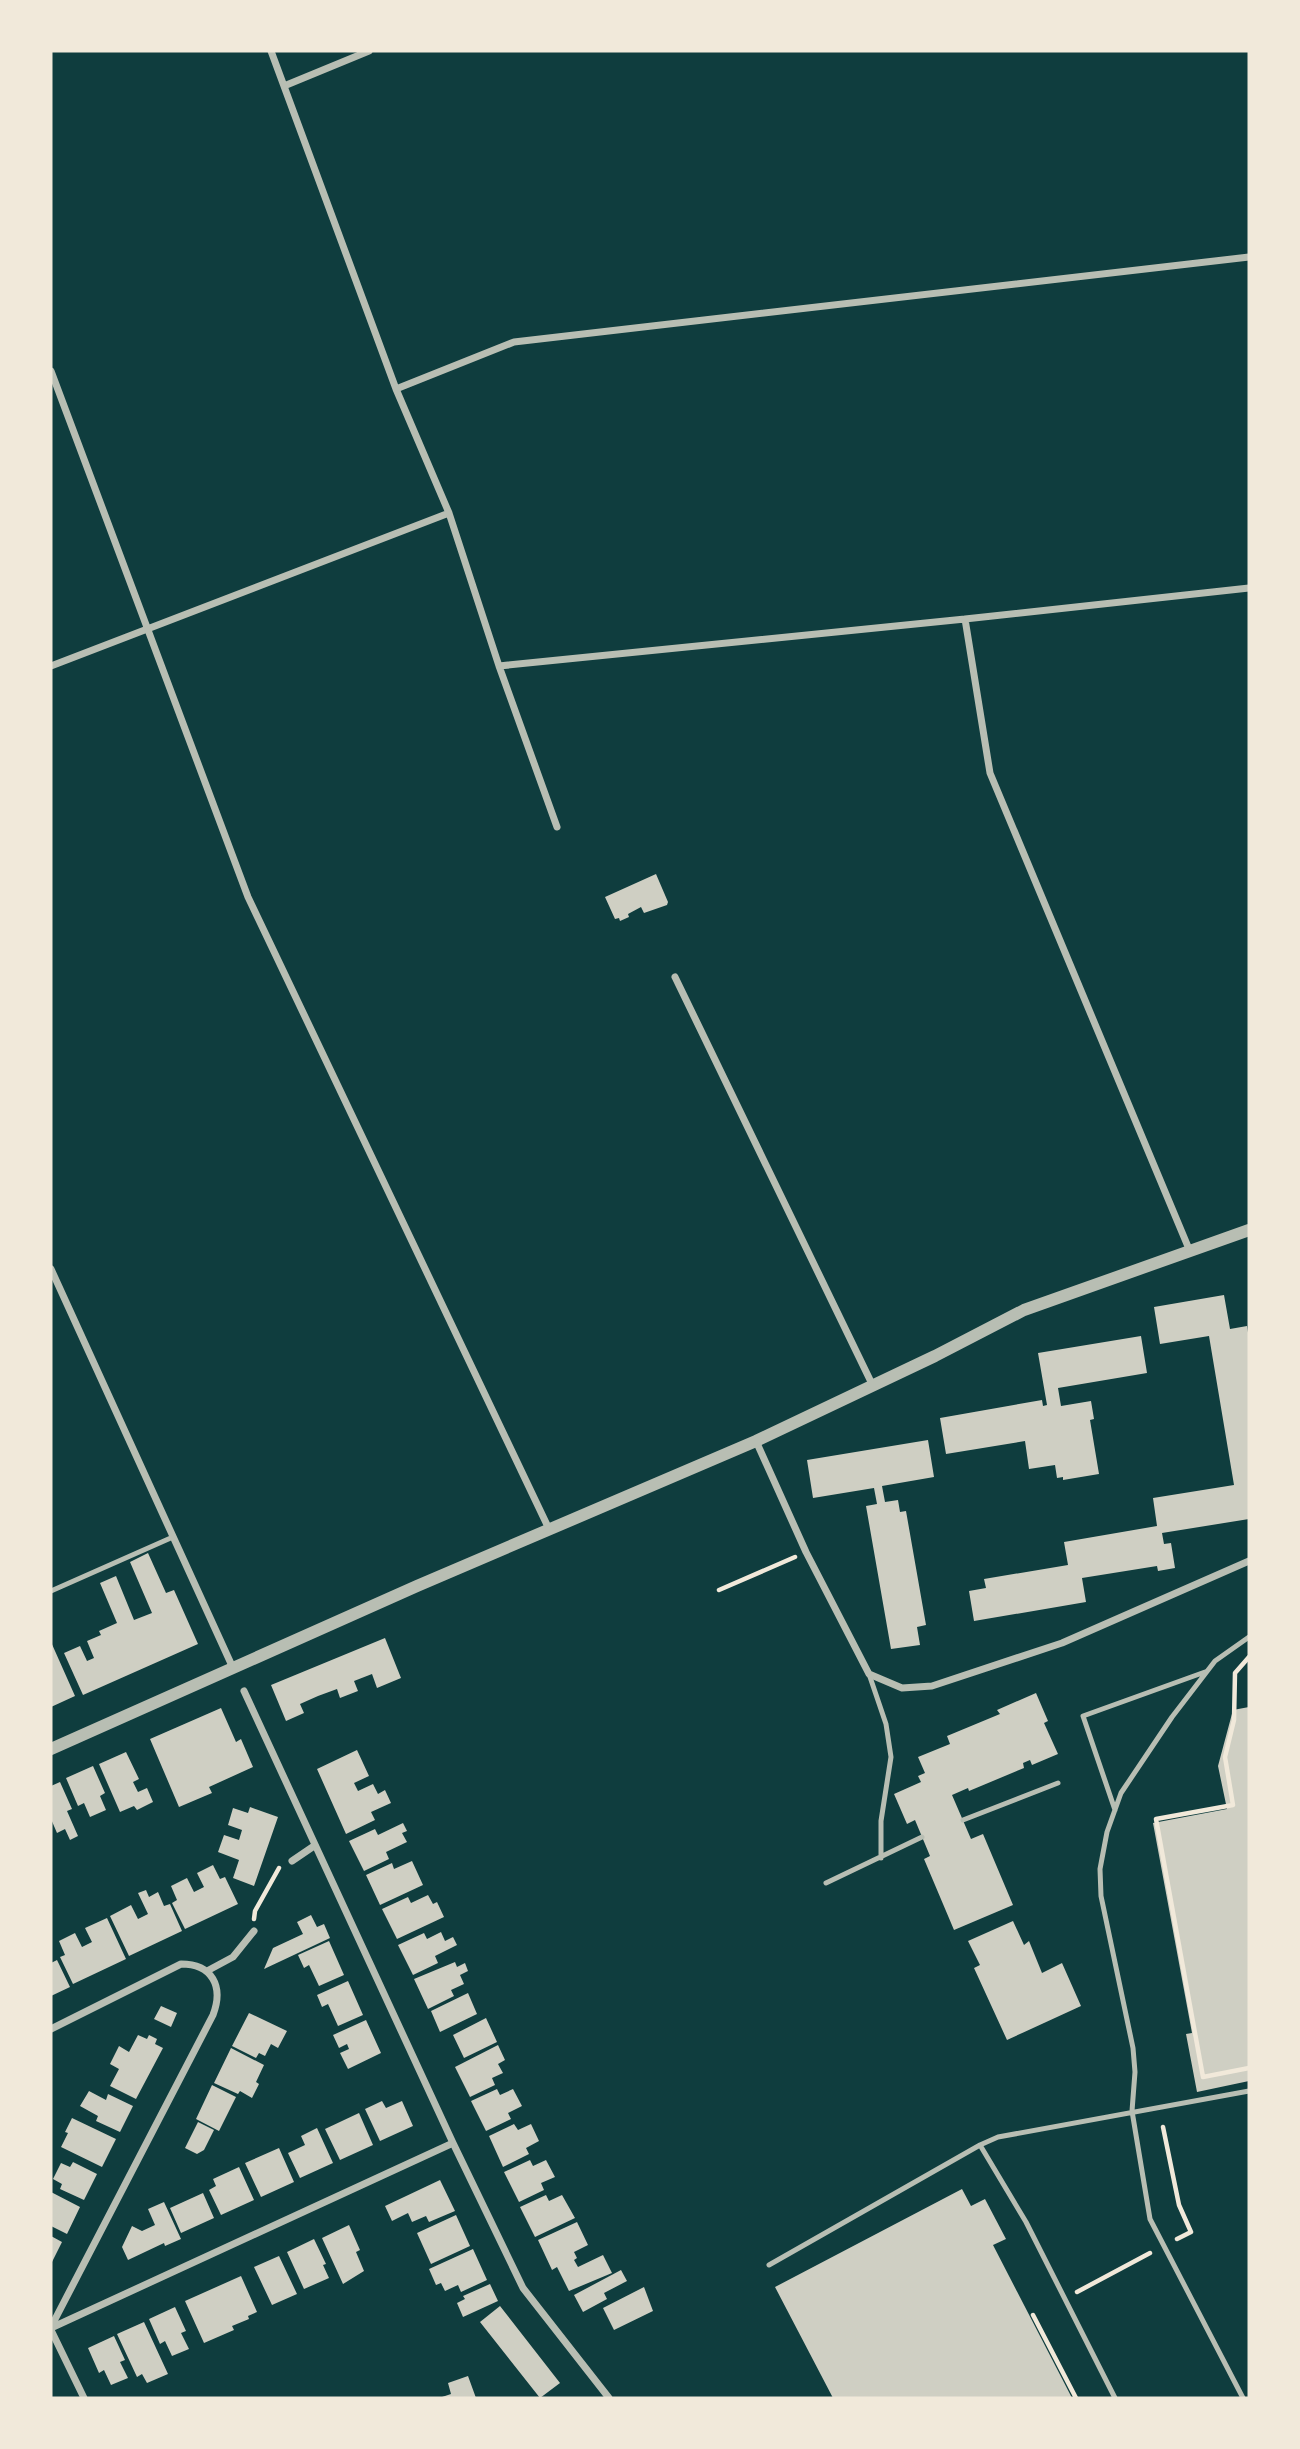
<svg xmlns="http://www.w3.org/2000/svg" width="1300" height="2449" viewBox="0 0 1300 2449" font-family="'DM Sans',sans-serif">
<style>
.building{fill:#cfcfc3}
.lines{fill:none;stroke-linecap:round;stroke-linejoin:round}
.path{stroke:#f1e9da;stroke-width:4.5}
.service{stroke:#b8beb3;stroke-width:5}
.minor{stroke:#b8beb3;stroke-width:7}
.tertiary{stroke:#b8beb3;stroke-width:12}
</style>
<rect width="100%" height="100%" fill="#0f3d3e"/>
<!-- building -->
<path class="building" d="M656 874 668 902 667 905 644 913 641 907 628 914 629 917 620 921 619 918 615 919 605 897Z
M1224 1295 1230 1329 1247 1326 1249 1339V1519L1162 1533 1164 1544 1171 1543 1175 1568 1158 1571 1157 1566 1082 1578 1086 1602 974 1621 969 1591 986 1588 984 1579 1068 1565 1064 1542 1157 1526 1153 1498 1234 1485 1209 1336 1160 1344 1154 1307Z
M1141 1336 1147 1373 1058 1388 1061 1406 1091 1401 1094 1419 1090 1420 1099 1474 1063 1480V1477L1057 1478 1055 1465 1029 1469 1025 1441 946 1454 940 1418 1042 1400 1043 1406 1047 1405 1038 1353Z
M928 1440 934 1477 882 1486 885 1502 898 1500 900 1512 906 1511 926 1625 917 1627 920 1645 891 1649 866 1506 877 1504 874 1488 813 1498 807 1460Z
M148 1553 166 1593 174 1590 198 1644 83 1695 64 1653 80 1646 87 1661 94 1658 87 1641 101 1635 99 1631 117 1623 100 1583 116 1576 134 1620 152 1613 130 1562Z
M385 1638 401 1678 377 1688 372 1674 354 1681 358 1691 340 1698 337 1689 318 1696 300 1704 304 1713 286 1721 271 1685Z
M51 1642 75 1696 51 1707Z
M1036 1693 1048 1721 1044 1723 1058 1754 1032 1765 1030 1760 1023 1763 1024 1768 969 1791 968 1788 952 1795 971 1839 983 1834 1013 1905 954 1930 924 1859 930 1856 915 1820 907 1824 894 1794 921 1782 918 1776 925 1773 918 1757 950 1744 947 1736 1000 1714 997 1710Z
M1249 1707V2081L1197 2092 1186 2034 1192 2033 1153 1823 1227 1809 1218 1766 1233 1710Z
M221 1708 236 1742 241 1739 253 1767 209 1787 212 1793 179 1807 150 1739Z
M357 1750 369 1776 354 1783 358 1791 373 1784 378 1794 385 1790 391 1803 371 1812 375 1820 346 1834 317 1769Z
M126 1752 139 1779 133 1782 138 1792 147 1788 153 1802 137 1810 134 1806 120 1812 99 1764Z
M93 1766 105 1793 100 1796 106 1810 90 1817 84 1803 78 1806 66 1778Z
M60 1782 72 1809 67 1811 78 1836 70 1840 65 1829 57 1833 51 1819V1786Z
M250 1807 278 1817 254 1886 233 1878 239 1860 218 1852 224 1835 239 1840 242 1830 228 1825 233 1808 248 1813Z
M403 1823 407 1831 402 1833 407 1842 386 1852 389 1859 364 1871 349 1841 375 1829 378 1835Z
M412 1861 423 1885 380 1905 366 1875 392 1863 394 1869Z
M213 1865 220 1879 225 1877 238 1904 185 1929 172 1903 177 1900 171 1886 187 1878 194 1892 204 1887 197 1873Z
M146 1890 149 1897 158 1892 164 1906 170 1904 182 1931 129 1956 110 1916 131 1905 138 1919 148 1914 138 1893Z
M428 1895 433 1904 437 1902 444 1917 397 1939 382 1909 408 1897 411 1903Z
M311 1915 317 1927 324 1924 330 1938 264 1969 273 1948 303 1934 297 1922Z
M107 1918 126 1959 73 1984 60 1957 65 1955 59 1941 75 1933 82 1947 92 1942 85 1928Z
M1013 1921 1024 1945 1029 1941 1042 1973 1062 1963 1081 2006 1007 2040 974 1968 980 1965 968 1941Z
M441 1932 445 1941 453 1937 457 1945 435 1956 438 1963 413 1975 398 1945 424 1933 427 1939Z
M329 1941 344 1975 319 1986 309 1965 304 1968 298 1955Z
M57 1960 70 1987 51 1996V1963Z
M455 1962 457 1967 465 1963 468 1971 460 1975 464 1984 451 1990 454 1996 428 2009 414 1979Z
M348 1981 363 2015 338 2026 328 2004 322 2007 317 1995Z
M468 1993 477 2014 440 2032 431 2011Z
M161 2006 177 2013 171 2027 154 2019Z
M249 2013 287 2031 278 2048 271 2044 265 2056 259 2053 256 2058 232 2046Z
M486 2018 497 2042 464 2058 453 2035Z
M366 2020 381 2053 348 2069 340 2053 349 2049 347 2044 339 2048 333 2035Z
M138 2035 147 2039 149 2035 157 2039 155 2044 163 2048 136 2099 110 2086 119 2069 110 2064 119 2046 129 2052Z
M498 2045 505 2060 498 2064 503 2073 492 2078 495 2085 470 2097 455 2067Z
M231 2048 264 2065 256 2082 259 2084 252 2098 240 2091 238 2094 214 2083Z
M212 2085 236 2097 219 2131 196 2119Z
M497 2089 500 2095 513 2089 522 2106 508 2113 511 2119 486 2131 471 2101Z
M89 2091 106 2100 108 2094 133 2106 120 2132 96 2121 98 2116 80 2106Z
M382 2101 386 2108 402 2101 413 2126 380 2141 365 2109Z
M359 2113 373 2145 340 2160 325 2129Z
M72 2118 116 2139 102 2167 61 2147 68 2133 65 2132Z
M198 2122 214 2130 204 2150 197 2154 185 2148Z
M514 2124 518 2130 531 2124 539 2141 526 2148 529 2154 503 2167 489 2136Z
M317 2128 333 2163 300 2178 288 2153 305 2145 301 2136Z
M279 2148 294 2182 261 2197 245 2163Z
M530 2160 533 2166 546 2160 555 2177 541 2183 544 2190 519 2202 504 2172Z
M73 2162 97 2174 84 2200 60 2189 62 2184 53 2179 61 2163 70 2167Z
M239 2167 254 2200 221 2215 209 2190 216 2186 213 2179Z
M440 2180 455 2211 429 2222 426 2216 412 2222 408 2213 392 2221 385 2206Z
M962 2189 971 2206 985 2199 1006 2239 993 2245 1072 2398H833L775 2287Z
M51 2192 80 2207 67 2234 51 2226Z
M203 2193 214 2218 181 2233 170 2208Z
M546 2195 549 2201 562 2195 575 2218 535 2237 520 2207Z
M164 2202 181 2239 165 2246 164 2243 128 2260 122 2247 132 2226 142 2231 155 2225 148 2209Z
M456 2215 470 2246 431 2264 417 2233Z
M577 2222 588 2245 574 2252 577 2258 574 2260 578 2267 603 2255 612 2273 569 2291 557 2267 552 2270 538 2240Z
M349 2225 360 2250 356 2252 364 2271 343 2284 322 2238Z
M51 2236 62 2242 51 2264Z
M314 2239 326 2264 323 2265 329 2278 304 2289 287 2252Z
M473 2249 487 2280 461 2292 458 2285 445 2291 441 2283 436 2285 429 2269Z
M279 2256 297 2294 272 2305 254 2267Z
M621 2270 627 2281 604 2293 607 2299 583 2312 574 2295Z
M241 2276 257 2312 248 2316 249 2319 232 2326 234 2330 204 2343 185 2301Z
M490 2284 498 2301 463 2317 457 2303 465 2299 463 2296Z
M644 2287 653 2311 614 2330 603 2308Z
M500 2306 560 2383 540 2398 480 2322Z
M175 2307 186 2331 181 2333 189 2349 172 2356 165 2341 160 2344 149 2319Z
M144 2322 168 2374 147 2383 142 2374 137 2377 117 2334Z
M114 2336 125 2360 120 2362 128 2378 111 2385 104 2370 99 2373 88 2348Z
M468 2376 476 2398H439L451 2394 448 2383Z"/>
<g class="lines">
<!-- path -->
<path class="path" d="M719 1590 795 1557
M1249 1657 1235 1673 1234 1720 1225 1757 1233 1805 1156 1819 1203 2077 1249 2068
M254 1919 255 1911 279 1868
M1163 2127 1179 2205 1191 2232 1177 2239
M1077 2292 1150 2253
M1033 2315 1076 2398"/>
<!-- service -->
<path class="service" d="M51 1591 173 1537
M869 1674 886 1724 891 1757 881 1821V1858
M1115 1810 1083 1716 1205 1672
M963 1820 1058 1783
M826 1883 922 1837
M980 2145 1026 2222 1115 2398
M769 2265 980 2145 998 2137 1249 2091
M1243 2398 1150 2219 1132 2111 1135 2072 1133 2048 1101 1896 1100 1869 1107 1832 1121 1793 1172 1717 1215 1661 1249 1637"/>
<!-- minor -->
<path class="minor" d="M271 51 396 389 449 513 499 666 557 827
M284 86 369 51
M51 371 248 897 549 1529
M396 389 514 342 1249 257
M965 619 990 773 1189 1249
M51 666 449 513
M499 666 965 619 1249 588
M675 977 873 1386
M51 1269 233 1668
M756 1441 806 1552 869 1674 902 1688 932 1686 1062 1643 1249 1561
M244 1691 453 2143 523 2288 609 2398
M292 1861 314 1846
M207 1971 233 1957 254 1931
M51 2029 181 1964C212 1964 224 1986 213 2015L51 2327
M51 2328 453 2143
M51 2330 84 2398"/>
<!-- tertiary -->
<path class="tertiary" d="M51 1749 417 1586 756 1441 935 1356 1024 1310 1249 1230"/>
</g>
<!-- border -->
<rect width="1300" height="2449" fill="none" stroke="#f1e9da" stroke-width="105"/>
</svg>
